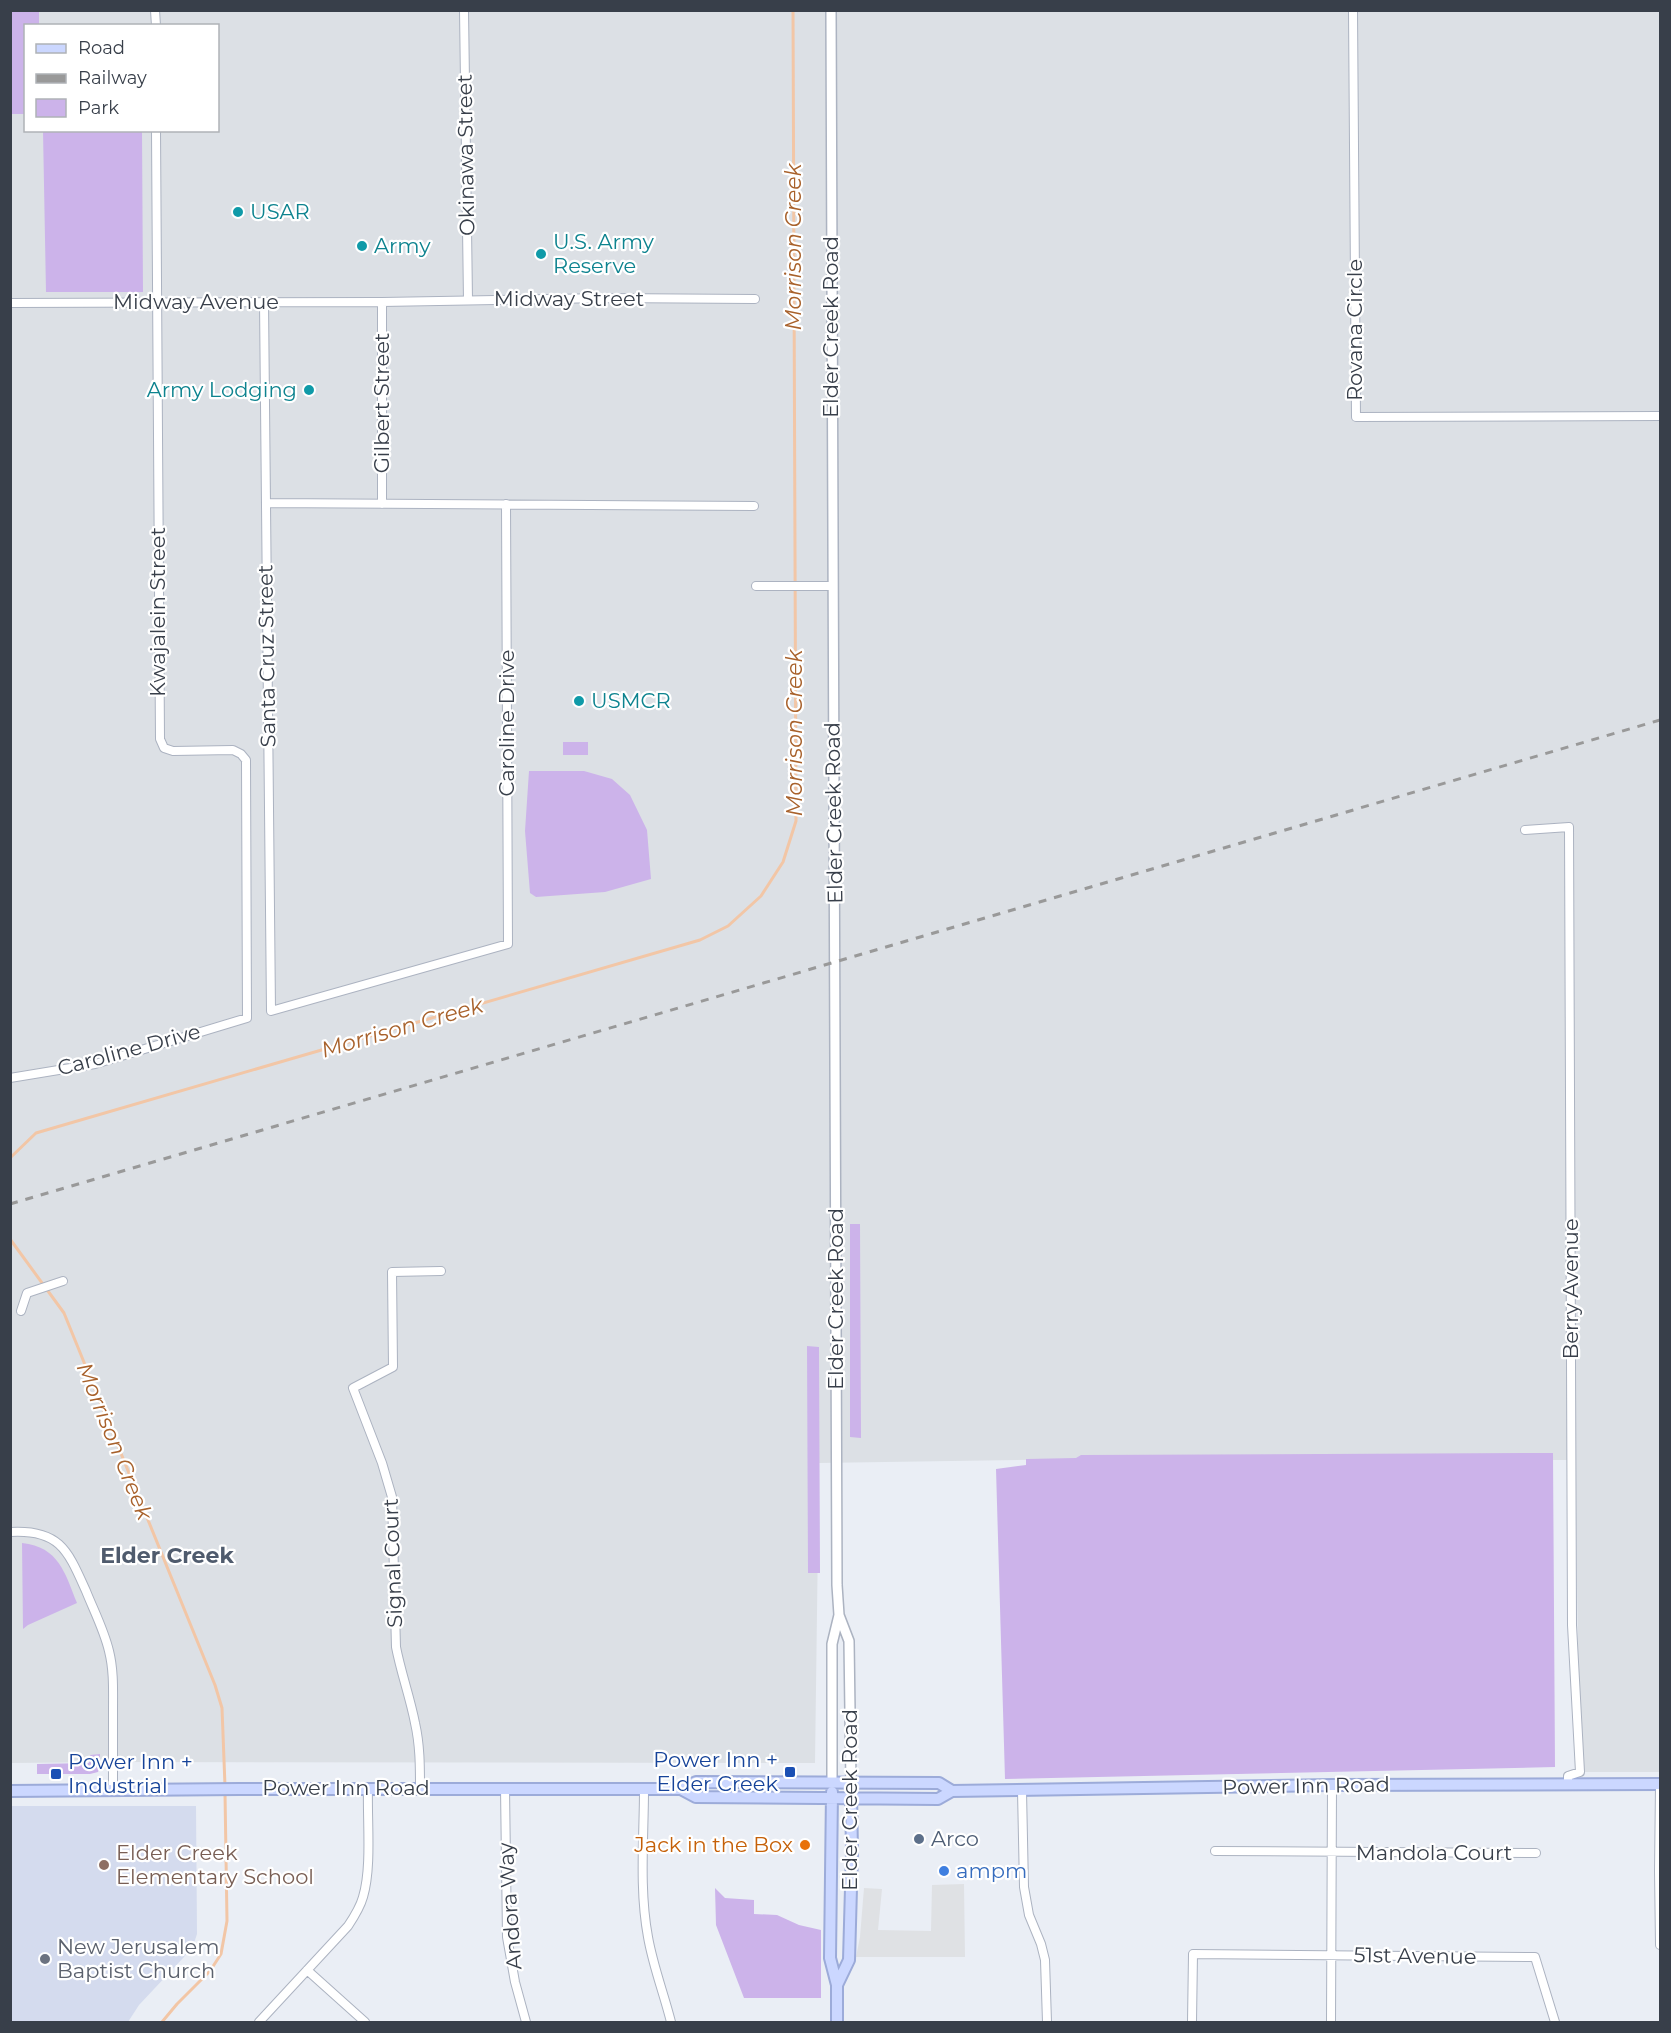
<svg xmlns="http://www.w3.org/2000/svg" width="1671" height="2033" viewBox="0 0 1671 2033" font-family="Montserrat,sans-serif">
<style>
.industrial{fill:#dce0e5;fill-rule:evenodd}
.education{fill:#d4dbee}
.green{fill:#ccb3ea}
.parking{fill:#dfe1e4}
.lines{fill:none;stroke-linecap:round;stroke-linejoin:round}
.stream{stroke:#f2c6a6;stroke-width:3}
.minor-casing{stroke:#acb3c1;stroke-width:10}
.tertiary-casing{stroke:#acb3c1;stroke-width:12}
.secondary-casing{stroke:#9cabd9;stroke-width:14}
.minor{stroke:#fff;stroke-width:8}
.tertiary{stroke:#fff;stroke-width:9}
.secondary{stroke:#cbd7ff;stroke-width:10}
.rail{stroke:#999;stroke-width:3;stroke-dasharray:8 8;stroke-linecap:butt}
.culture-dot{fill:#0f9aa8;stroke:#fff;stroke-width:2}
.transit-dot{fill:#1a4fb4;stroke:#fff;stroke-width:2}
.service-dot{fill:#5c6f8a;stroke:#fff;stroke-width:2}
.food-dot{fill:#e8710a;stroke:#fff;stroke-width:2}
.education-dot{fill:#8d6e63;stroke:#fff;stroke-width:2}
.shop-dot{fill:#3f7fe0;stroke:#fff;stroke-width:2}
.worship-dot{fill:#6b7280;stroke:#fff;stroke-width:2}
.labels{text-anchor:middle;stroke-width:4.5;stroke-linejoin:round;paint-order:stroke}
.street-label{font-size:21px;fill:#383f4a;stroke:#fff}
.culture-label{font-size:21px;fill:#0d838f;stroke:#fff;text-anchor:start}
.transit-label{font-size:21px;fill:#164399;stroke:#fff;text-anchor:end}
.service-label{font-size:21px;fill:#4e5e75;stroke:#fff;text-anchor:start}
.food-label{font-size:21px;fill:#c56008;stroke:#fff;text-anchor:end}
.education-label{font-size:21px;fill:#785e54;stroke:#fff;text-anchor:start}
.shop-label{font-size:21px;fill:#366cbe;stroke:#fff;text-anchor:start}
.worship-label{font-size:21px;fill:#5b616d;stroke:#fff;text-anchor:start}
.water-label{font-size:22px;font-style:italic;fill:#a8612b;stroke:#fff}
.neighbourhood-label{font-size:22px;font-weight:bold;fill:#4f5b6d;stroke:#fff}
</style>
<rect width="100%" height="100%" fill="#eaeef5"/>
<!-- industrial -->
<path class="industrial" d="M10 11H1660V1772H1580L1575 1460 1087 1459 819 1463 815 1763 113 1762 11 1763ZM26 26H218V130H26Z"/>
<!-- education -->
<path class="education" d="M11 1806H196L197 1934 193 1946 184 1957 139 2005 128 2022H11Z"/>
<!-- green -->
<path class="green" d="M11 10 39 11V25L26 26 25 114H11Z
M43 131H142L143 292H46Z
M563 742H588V755H563Z
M529 771H584L612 779 630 795 647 830 651 879 605 892 536 897 530 893 525 831Z
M850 1224H860L861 1438 850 1437Z
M807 1346 819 1347 820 1573H808Z
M1553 1453 1555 1767 1005 1779 996 1469 1026 1465V1459L1076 1458 1081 1455Z
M22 1543C59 1547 65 1573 77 1603L28 1625 23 1629Z
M100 1754V1767L98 1772 90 1774H37V1764L89 1763 90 1755Z
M715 1888 725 1898 754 1900V1914L777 1915 799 1925 821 1930V1998H744L716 1925Z"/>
<!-- parking -->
<path class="parking" d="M964 1884 965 1957H856L860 1937 864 1888 882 1889 878 1930 931 1931 932 1885Z"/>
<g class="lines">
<!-- stream -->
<path class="stream" d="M10 1158 36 1133 700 940 728 926 761 896 783 862 796 821 793 10
M10 1239 64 1313 215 1685 222 1708 225 1786
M162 2022 177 2004 210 1971 221 1954 227 1921 225 1793"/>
<defs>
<path id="minor" d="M155 10 156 26
M464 10 468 300
M1353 10 1356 417 1660 416
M264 302 271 1011 508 944 506 504
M382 302V504
M10 303 382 302 606 298 755 299
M266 503 754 506
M756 586H832
M1525 830 1569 827 1572 1625 1580 1772 1568 1776V1785
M10 1078 95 1064 247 1018 246 760 241 754 233 750 173 751 164 748 160 739 156 130
M21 1311 27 1293 63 1281
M10 1532C60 1529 68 1551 86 1591 94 1611 104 1630 109 1651 114 1671 113 1691 113 1711 113 1737 113 1763 113 1789
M1660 1786 1659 1871 1660 1945
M420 1788C420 1766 420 1745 415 1723 410 1697 401 1673 396 1647L392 1497 382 1463 353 1388 393 1367 392 1272 441 1271
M505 1788 507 1937 515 1982 526 2022
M644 1789C644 1837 639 1889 648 1937 653 1966 664 1994 671 2022
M1022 1791 1024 1887 1029 1915 1041 1944 1045 1960 1047 2022
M1215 1851 1536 1853
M307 1970 365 2022
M259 2022 348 1926C354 1917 360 1908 363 1897 372 1867 367 1821 368 1788
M1192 2022 1193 1954 1535 1957 1555 2022
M1331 2022 1332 1785"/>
<path id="tertiary" d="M831 10 837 1585 839 1615 832 1644V1783
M839 1615 849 1641 851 1783"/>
<path id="secondary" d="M681 1789 696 1797 938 1799 952 1791 1332 1785 1660 1784
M10 1791 239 1789H681L696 1782 939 1783 952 1791
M832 1792 830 1958 837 1985V2022
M837 1985 849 1960 852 1852 851 1793"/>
</defs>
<!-- minor casing -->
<use href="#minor" class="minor-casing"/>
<!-- tertiary casing -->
<use href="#tertiary" class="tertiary-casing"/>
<!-- secondary casing -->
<use href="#secondary" class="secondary-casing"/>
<!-- minor -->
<use href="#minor" class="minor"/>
<!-- tertiary -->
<use href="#tertiary" class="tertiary"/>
<!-- secondary -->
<use href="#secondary" class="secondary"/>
<!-- rail -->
<path class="rail" d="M10 1204 1660 720"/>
</g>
<!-- markers -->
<g class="culture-dot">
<circle cx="238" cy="212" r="6"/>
<circle cx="362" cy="246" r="6"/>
<circle cx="541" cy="254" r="6"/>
<circle cx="309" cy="390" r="6"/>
<circle cx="579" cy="701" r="6"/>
</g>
<g class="transit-dot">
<rect x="784" y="1766" width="12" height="12" rx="3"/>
<rect x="50" y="1768" width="12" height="12" rx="3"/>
</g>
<circle class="service-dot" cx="919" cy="1839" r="6"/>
<circle class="food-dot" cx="805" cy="1845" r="6"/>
<circle class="education-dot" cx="104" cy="1865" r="6"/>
<circle class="shop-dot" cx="944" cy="1871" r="6"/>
<circle class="worship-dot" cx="45" cy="1959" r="6"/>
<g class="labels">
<!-- street labels -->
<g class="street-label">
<text transform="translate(466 155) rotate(-91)" y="7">Okinawa Street</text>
<text x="569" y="306">Midway Street</text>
<text x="196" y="309">Midway Avenue</text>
<text transform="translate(831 327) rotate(-90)" y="7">Elder Creek Road</text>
<text transform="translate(1355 330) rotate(-90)" y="7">Rovana Circle</text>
<text transform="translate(382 403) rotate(-90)" y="7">Gilbert Street</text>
<text transform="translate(158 612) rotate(-90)" y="7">Kwajalein Street</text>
<text transform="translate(267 656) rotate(-91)" y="7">Santa Cruz Street</text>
<text transform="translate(507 723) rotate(-90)" y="7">Caroline Drive</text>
<text transform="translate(834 813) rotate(-91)" y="7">Elder Creek Road</text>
<text transform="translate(129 1050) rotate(-15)" y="7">Caroline Drive</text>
<text transform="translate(1571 1289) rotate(-90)" y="7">Berry Avenue</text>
<text transform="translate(836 1299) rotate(-90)" y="7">Elder Creek Road</text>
<text transform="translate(393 1563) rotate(-92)" y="7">Signal Court</text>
<text transform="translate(1306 1786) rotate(-1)" y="7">Power Inn Road</text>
<text x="346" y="1795">Power Inn Road</text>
<text transform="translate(850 1800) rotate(-90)" y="7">Elder Creek Road</text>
<text x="1434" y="1860">Mandola Court</text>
<text transform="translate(510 1906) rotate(-94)" y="7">Andora Way</text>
<text transform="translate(1415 1956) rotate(1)" y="7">51st Avenue</text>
</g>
<!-- culture labels -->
<g class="culture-label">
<text x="250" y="219">USAR</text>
<text x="553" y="249">U.S. Army<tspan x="553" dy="24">Reserve</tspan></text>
<text x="374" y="253">Army</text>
<text x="297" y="397" text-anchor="end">Army Lodging</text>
<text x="591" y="708">USMCR</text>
</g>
<!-- transit labels -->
<g class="transit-label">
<text x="778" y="1767">Power Inn +<tspan x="778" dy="24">Elder Creek</tspan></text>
<text x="68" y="1769" text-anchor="start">Power Inn +<tspan x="68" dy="24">Industrial</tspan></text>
</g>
<!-- service labels -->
<g class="service-label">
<text x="931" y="1846">Arco</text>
</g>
<!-- food labels -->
<g class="food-label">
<text x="793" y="1852">Jack in the Box</text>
</g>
<!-- education labels -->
<g class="education-label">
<text x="116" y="1860">Elder Creek<tspan x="116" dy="24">Elementary School</tspan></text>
</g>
<!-- shop labels -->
<g class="shop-label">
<text x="956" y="1878">ampm</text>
</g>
<!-- worship labels -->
<g class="worship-label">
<text x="57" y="1954">New Jerusalem<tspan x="57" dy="24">Baptist Church</tspan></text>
</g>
<!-- water labels -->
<g class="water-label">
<text transform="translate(793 247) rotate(-90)" y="8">Morrison Creek</text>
<text transform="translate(794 733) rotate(-90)" y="8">Morrison Creek</text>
<text transform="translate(402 1027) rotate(-16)" y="8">Morrison Creek</text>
<text transform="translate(115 1441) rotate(68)" y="8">Morrison Creek</text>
</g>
<!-- neighbourhood labels -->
<g class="neighbourhood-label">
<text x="167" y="1563">Elder Creek</text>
</g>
</g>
<!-- border -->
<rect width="1671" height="2033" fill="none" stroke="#383f4a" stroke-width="24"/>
<!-- legend -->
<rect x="24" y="24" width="195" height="108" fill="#ffffff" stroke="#afb2b7" stroke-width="1.5"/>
<rect x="36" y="44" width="30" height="9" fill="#cbd7ff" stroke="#afb2b7" stroke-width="1.5"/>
<text x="78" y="54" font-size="18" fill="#383f4a">Road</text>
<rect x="36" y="74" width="30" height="9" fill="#999999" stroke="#afb2b7" stroke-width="1.5"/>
<text x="78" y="84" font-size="18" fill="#383f4a">Railway</text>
<rect x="36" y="99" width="30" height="18" fill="#ccb3ea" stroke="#afb2b7" stroke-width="1.5"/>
<text x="78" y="114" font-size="18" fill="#383f4a">Park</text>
</svg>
